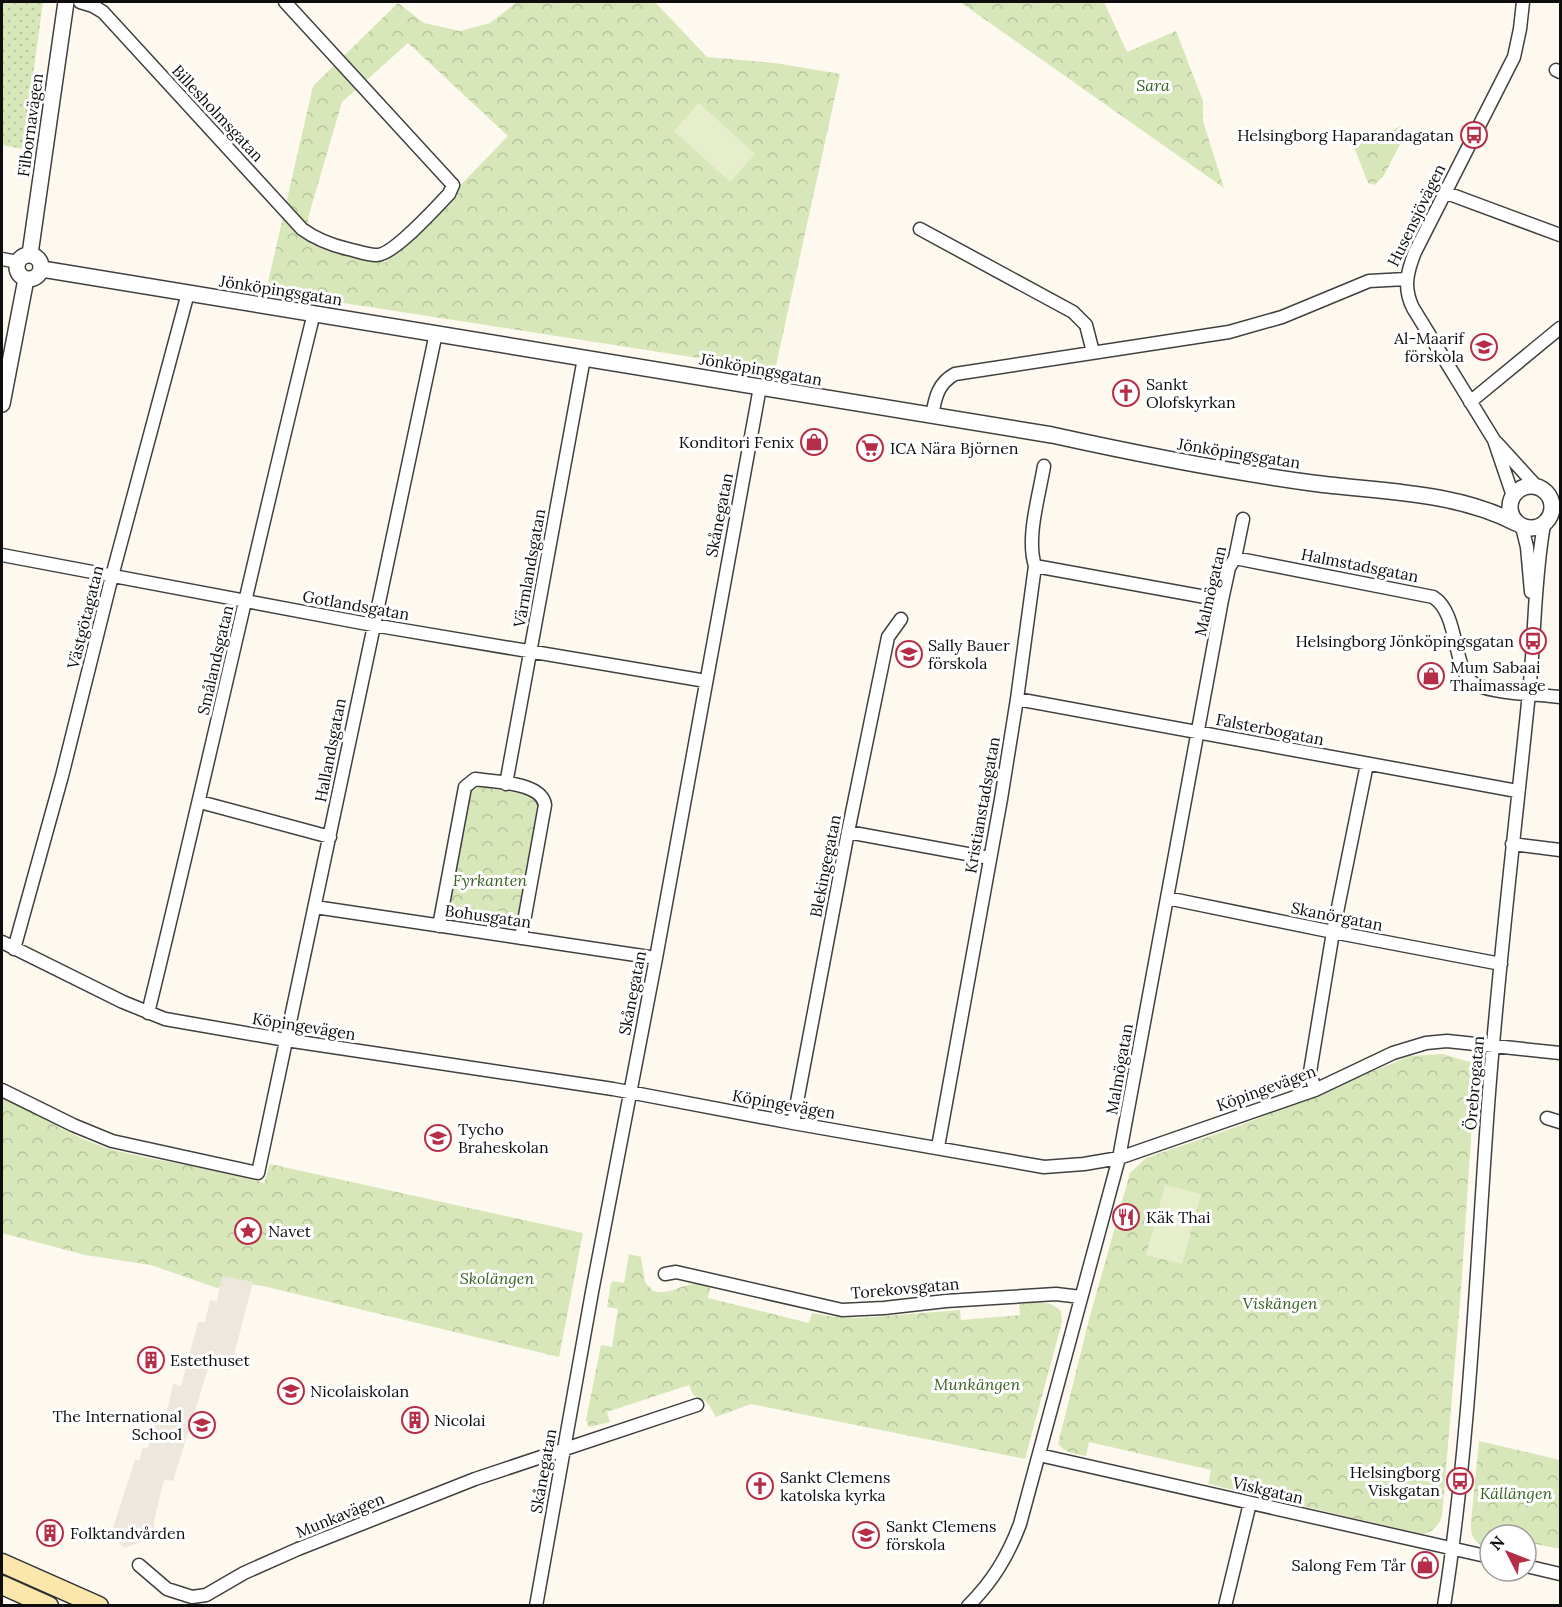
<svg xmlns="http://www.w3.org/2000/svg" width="1562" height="1607" viewBox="0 0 1562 1607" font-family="Lora,serif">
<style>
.grass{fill:url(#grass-dots)}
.park{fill:url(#park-crowns);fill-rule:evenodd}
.pitch{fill:#e7eecb}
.plaza{fill:#ede7de}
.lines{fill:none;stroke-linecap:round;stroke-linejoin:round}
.minor-casing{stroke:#404040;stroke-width:15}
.tertiary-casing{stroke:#404040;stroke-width:18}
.secondary-casing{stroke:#2f2f2f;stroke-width:21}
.minor{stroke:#fff;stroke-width:12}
.tertiary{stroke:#fff;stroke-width:15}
.secondary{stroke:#fbe6ac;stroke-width:18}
.labels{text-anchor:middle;stroke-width:6;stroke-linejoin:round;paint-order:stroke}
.park-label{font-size:16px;font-style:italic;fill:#386121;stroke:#fff}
.street-label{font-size:16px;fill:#0d0d0d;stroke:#fff}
.poi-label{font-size:16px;fill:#0d0d0d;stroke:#fff;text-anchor:start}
</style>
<defs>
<pattern id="grass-dots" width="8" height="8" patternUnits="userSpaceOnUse" patternTransform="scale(1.5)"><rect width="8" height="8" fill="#d7e7b9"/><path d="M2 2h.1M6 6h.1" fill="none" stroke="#b7c59e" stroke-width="1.8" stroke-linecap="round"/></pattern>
<pattern id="park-crowns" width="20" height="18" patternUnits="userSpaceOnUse" patternTransform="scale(1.5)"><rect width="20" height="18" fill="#d7e7b9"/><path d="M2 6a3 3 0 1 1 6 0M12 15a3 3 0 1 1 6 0" fill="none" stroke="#b7c59e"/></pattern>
</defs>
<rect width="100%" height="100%" fill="#fef9ee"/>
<!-- grass -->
<path class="grass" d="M2 2H43L23 149 2 145Z"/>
<!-- park -->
<path class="park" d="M517 2H655L707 57 775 63 840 74 775 370 266 291 313 86 398 3 424 23 460 31 490 23ZM408 43 508 136 386 262 332 252 310 244 308 218 342 102Z
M960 2H1104L1127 52 1176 31 1203 101V121L1224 188Z
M1401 126 1405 135 1383 177 1374 185 1368 183 1354 147Z
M476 786 531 795 539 804 518 923 509 931 452 923 447 914 469 793Z
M1443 1054 1476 1064 1461 1290 1442 1516C1438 1526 1434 1532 1422 1534L1208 1484 1211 1470 1089 1442 1086 1456C1074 1454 1066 1453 1058 1444L1089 1320 1130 1173 1146 1158 1239 1126 1410 1056Z
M2 1097C36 1114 74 1138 110 1149 161 1163 214 1167 264 1183L270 1164 583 1233 559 1357 263 1286 235 1282 217 1288 151 1265 85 1255 2 1233Z
M629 1254 641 1257 645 1282 653 1291C674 1297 691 1275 710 1288L708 1298 809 1323 812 1313 835 1317 860 1318 960 1310 961 1320 1020 1315 1019 1304C1035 1302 1049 1299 1061 1311L1062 1322 1025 1459 751 1404 716 1417 707 1402 693 1395 689 1385 607 1412 610 1422 589 1427 586 1420 601 1345 612 1347 618 1309 607 1307 611 1283 613 1281 624 1283Z
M1479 1441 1560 1460V1549L1526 1542V1535L1491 1534 1488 1547C1474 1545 1470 1534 1471 1522Z"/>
<!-- pitch -->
<path class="pitch" d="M699 103 755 154 730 182 674 131Z
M1165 1185 1201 1194 1182 1264 1146 1255Z"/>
<!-- plaza -->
<path class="plaza" d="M222 1276 253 1282 230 1370 209 1366 173 1481 164 1480 154 1521 155 1537 124 1548 111 1534 135 1460H139L143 1448H148L157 1416 166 1417 173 1384 181 1386 198 1322H205L210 1300 217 1301Z"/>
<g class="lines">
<defs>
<path id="minor" d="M80 2 93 6 103 12 302 229C317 240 331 245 348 249 357 251 367 255 376 255 393 256 436 207 449 194L453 185 285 2
M1556 70 1560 72
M1444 192 1560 235
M920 229 1073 312 1086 325 1093 352
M2 259 18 262
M1470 402 1560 328
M932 416C935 398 938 383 955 374L1229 332 1282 317 1369 281 1406 279
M1497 443 1537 487
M1513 496 1494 440 1413 308C1403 288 1407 272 1415 252L1514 57 1520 29 1523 2
M1522 527 1527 547 1531 592
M2 555 373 625 706 681
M1235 558 1433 597C1461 614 1451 675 1477 685 1498 694 1537 694 1560 697
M1035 566 1222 600
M1017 699 1517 791
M506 784 584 358
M200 802 330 837
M848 832 989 858
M1512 844 1560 850
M1167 898 1333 932 1501 964
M315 907 656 958
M439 926 465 787 475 779C494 782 542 782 545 805L521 938
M2 942 123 1002 165 1019 286 1040 613 1089 793 1123 1044 1167 1084 1164 1119 1158 1315 1090 1393 1053 1426 1043 1447 1041 1560 1053
M14 949 62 776 112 576 188 293
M148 1013C205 781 256 546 314 313
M2 1090 73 1125 112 1141 258 1173 436 333
M1315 1090 1310 1072 1333 932 1367 764
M1547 1118 1560 1122
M793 1123 848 832 888 637 901 619
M938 1147 1001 799 1017 699 1035 566C1026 538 1039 496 1044 466
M665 1274 676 1272 842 1310 884 1308 946 1301 1056 1294 1081 1297
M1039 1455 1490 1557
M139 1565 167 1589 192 1597 206 1595 244 1573 298 1549 475 1479 697 1405
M1526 1566 1560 1574
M536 1606 592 1292 656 958 760 387
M968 1606C993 1581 1008 1556 1020 1524L1119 1158 1222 600 1229 568 1235 558 1243 519
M1225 1606 1250 1503
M1444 1606C1470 1441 1476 1272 1488 1106 1498 968 1515 831 1529 693 1535 637 1534 580 1544 525"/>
<path id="tertiary" d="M30 254 66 2
M17 267a12 12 0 1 1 24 0a12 12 0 1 1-24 0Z
M42 269 1052 435C1138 454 1225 471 1312 483 1380 492 1454 491 1516 523
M2 404 26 279
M1510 507a21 21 0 1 1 42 0a21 21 0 1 1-42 0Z"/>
<path id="secondary" d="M2 1563 99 1606
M2 1585 49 1606"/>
</defs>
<!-- minor casing -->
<use href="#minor" class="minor-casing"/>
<!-- tertiary casing -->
<use href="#tertiary" class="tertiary-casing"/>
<!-- secondary casing -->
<use href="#secondary" class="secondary-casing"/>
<!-- minor -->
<use href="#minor" class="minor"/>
<!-- tertiary -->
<use href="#tertiary" class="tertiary"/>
<!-- secondary -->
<use href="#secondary" class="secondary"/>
</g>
<!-- icons -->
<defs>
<symbol id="bus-ring" viewBox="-11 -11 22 22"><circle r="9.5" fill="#fff" stroke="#b52d47" stroke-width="1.5"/><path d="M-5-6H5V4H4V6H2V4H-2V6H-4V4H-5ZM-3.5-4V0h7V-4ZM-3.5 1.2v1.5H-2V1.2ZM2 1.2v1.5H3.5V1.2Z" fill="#b52d47"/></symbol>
<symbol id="school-ring" viewBox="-11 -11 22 22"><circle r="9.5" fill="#fff" stroke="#b52d47" stroke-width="1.5"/><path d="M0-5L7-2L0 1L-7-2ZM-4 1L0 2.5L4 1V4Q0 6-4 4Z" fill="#b52d47"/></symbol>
<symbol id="church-ring" viewBox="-11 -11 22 22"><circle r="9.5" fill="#fff" stroke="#b52d47" stroke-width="1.5"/><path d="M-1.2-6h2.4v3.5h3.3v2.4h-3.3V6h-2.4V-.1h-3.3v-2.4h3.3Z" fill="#b52d47"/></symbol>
<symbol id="shop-ring" viewBox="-11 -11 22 22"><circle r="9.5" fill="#fff" stroke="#b52d47" stroke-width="1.5"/><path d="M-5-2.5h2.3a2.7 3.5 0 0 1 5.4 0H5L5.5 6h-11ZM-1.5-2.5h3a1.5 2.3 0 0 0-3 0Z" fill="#b52d47"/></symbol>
<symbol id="supermarket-ring" viewBox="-11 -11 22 22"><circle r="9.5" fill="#fff" stroke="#b52d47" stroke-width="1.5"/><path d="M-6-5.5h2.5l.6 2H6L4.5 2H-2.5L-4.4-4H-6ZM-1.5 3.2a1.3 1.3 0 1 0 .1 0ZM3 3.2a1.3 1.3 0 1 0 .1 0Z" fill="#b52d47"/></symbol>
<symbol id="restaurant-ring" viewBox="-11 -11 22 22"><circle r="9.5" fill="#fff" stroke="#b52d47" stroke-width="1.5"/><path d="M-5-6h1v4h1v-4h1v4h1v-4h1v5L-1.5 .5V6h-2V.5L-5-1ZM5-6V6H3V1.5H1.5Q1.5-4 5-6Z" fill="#b52d47"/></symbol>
<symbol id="sight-ring" viewBox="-11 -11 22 22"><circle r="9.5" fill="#fff" stroke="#b52d47" stroke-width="1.5"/><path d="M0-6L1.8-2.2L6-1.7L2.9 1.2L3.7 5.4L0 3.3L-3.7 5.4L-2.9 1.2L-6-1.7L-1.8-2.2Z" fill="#b52d47"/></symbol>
<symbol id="building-ring" viewBox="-11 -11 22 22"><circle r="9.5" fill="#fff" stroke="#b52d47" stroke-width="1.5"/><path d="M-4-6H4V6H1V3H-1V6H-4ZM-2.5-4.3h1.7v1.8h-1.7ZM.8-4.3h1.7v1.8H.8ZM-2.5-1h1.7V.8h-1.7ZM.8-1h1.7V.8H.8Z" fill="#b52d47"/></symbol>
</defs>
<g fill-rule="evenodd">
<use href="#bus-ring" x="1459" y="120" width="30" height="30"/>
<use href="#school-ring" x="1469" y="332" width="30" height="30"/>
<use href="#church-ring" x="1111" y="378" width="30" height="30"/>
<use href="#shop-ring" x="799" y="427" width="30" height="30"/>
<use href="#supermarket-ring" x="855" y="433" width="30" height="30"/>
<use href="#bus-ring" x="1518" y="626" width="30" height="30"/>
<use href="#school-ring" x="894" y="639" width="30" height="30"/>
<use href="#shop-ring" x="1416" y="661" width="30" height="30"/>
<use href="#school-ring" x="423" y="1123" width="30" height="30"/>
<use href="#restaurant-ring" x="1111" y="1202" width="30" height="30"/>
<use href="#sight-ring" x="233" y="1216" width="30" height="30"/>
<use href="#building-ring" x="136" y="1345" width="30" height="30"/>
<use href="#school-ring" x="276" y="1376" width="30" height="30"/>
<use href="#building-ring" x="400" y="1405" width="30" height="30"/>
<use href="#school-ring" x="187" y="1410" width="30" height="30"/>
<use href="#bus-ring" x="1445" y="1466" width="30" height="30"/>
<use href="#church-ring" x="745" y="1471" width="30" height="30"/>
<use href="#building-ring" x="35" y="1518" width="30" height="30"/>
<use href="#school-ring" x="851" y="1520" width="30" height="30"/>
<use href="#shop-ring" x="1410" y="1550" width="30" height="30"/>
</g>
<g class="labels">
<!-- park labels -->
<g class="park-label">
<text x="1153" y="91">Sara</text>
<text x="490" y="886">Fyrkanten</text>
<text x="497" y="1284">Skolängen</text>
<text x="1280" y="1309">Viskängen</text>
<text x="977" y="1390">Munkängen</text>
<text x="1516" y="1499">Källängen</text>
</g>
<!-- street labels -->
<g class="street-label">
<text transform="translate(218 113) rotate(47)" y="6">Billesholmsgatan</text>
<text transform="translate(30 125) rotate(-82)" y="6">Filbornavägen</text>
<text transform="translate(1416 215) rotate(-64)" y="6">Husensjövägen</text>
<text transform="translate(281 290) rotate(9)" y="6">Jönköpingsgatan</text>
<text transform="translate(761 369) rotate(10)" y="6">Jönköpingsgatan</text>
<text transform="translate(1239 453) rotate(9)" y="6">Jönköpingsgatan</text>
<text transform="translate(719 515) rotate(-79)" y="6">Skånegatan</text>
<text transform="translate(1360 565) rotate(11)" y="6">Halmstadsgatan</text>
<text transform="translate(529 568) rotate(-80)" y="6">Värmlandsgatan</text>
<text transform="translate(1210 591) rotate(-77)" y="6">Malmögatan</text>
<text transform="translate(356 605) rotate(10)" y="6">Gotlandsgatan</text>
<text transform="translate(85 617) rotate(-76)" y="6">Västgötagatan</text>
<text transform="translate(215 660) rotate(-77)" y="6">Smålandsgatan</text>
<text transform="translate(1270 729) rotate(11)" y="6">Falsterbogatan</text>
<text transform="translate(330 750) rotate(-79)" y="6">Hallandsgatan</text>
<text transform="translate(982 805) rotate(-80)" y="6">Kristianstadsgatan</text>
<text transform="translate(825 866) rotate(-79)" y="6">Blekingegatan</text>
<text transform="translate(488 916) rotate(8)" y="6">Bohusgatan</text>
<text transform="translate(1337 916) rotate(11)" y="6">Skanörgatan</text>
<text transform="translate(632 993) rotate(-79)" y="6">Skånegatan</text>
<text transform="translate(304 1026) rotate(9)" y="6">Köpingevägen</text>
<text transform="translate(1119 1069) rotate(-80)" y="6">Malmögatan</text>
<text transform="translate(1474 1083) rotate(-85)" y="6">Örebrogatan</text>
<text transform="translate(1266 1088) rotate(-20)" y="6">Köpingevägen</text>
<text transform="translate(784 1104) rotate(10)" y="6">Köpingevägen</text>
<text transform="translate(905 1288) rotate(-5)" y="6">Torekovsgatan</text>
<text transform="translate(543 1471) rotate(-80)" y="6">Skånegatan</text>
<text transform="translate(1268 1490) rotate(13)" y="6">Viskgatan</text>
<text transform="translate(340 1515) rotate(-22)" y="6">Munkavägen</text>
</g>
<!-- poi labels -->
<g class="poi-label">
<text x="1454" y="141" text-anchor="end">Helsingborg Haparandagatan</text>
<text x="1464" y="344" text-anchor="end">Al-Maarif<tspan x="1464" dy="18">förskola</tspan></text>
<text x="1146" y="390">Sankt<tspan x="1146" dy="18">Olofskyrkan</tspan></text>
<text x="794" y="448" text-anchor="end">Konditori Fenix</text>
<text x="890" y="454">ICA Nära Björnen</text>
<text x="1514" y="647" text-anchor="end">Helsingborg Jönköpingsgatan</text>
<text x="928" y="651">Sally Bauer<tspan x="928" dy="18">förskola</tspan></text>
<text x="1450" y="673">Mum Sabaai<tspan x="1450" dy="18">Thaimassage</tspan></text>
<text x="458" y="1135">Tycho<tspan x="458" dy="18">Braheskolan</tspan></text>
<text x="1146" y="1223">Käk Thai</text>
<text x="268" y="1237">Navet</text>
<text x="170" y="1366">Estethuset</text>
<text x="310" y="1397">Nicolaiskolan</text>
<text x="182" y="1422" text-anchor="end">The International<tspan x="182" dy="18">School</tspan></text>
<text x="434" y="1426">Nicolai</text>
<text x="1440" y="1478" text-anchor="end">Helsingborg<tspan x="1440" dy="18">Viskgatan</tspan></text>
<text x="780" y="1483">Sankt Clemens<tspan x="780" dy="18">katolska kyrka</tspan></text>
<text x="886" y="1532">Sankt Clemens<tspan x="886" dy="18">förskola</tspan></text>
<text x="70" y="1539">Folktandvården</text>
<text x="1406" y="1571" text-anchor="end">Salong Fem Tår</text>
</g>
</g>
<!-- border -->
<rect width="1562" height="1607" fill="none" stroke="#0d0d0d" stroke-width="6"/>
<!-- north arrow -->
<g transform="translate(1508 1553) rotate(312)"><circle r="28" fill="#ffffff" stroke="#9e9e9e" stroke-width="1.5"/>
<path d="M0-4.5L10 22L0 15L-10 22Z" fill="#b52d47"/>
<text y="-9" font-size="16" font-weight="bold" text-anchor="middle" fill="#0d0d0d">N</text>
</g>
</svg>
